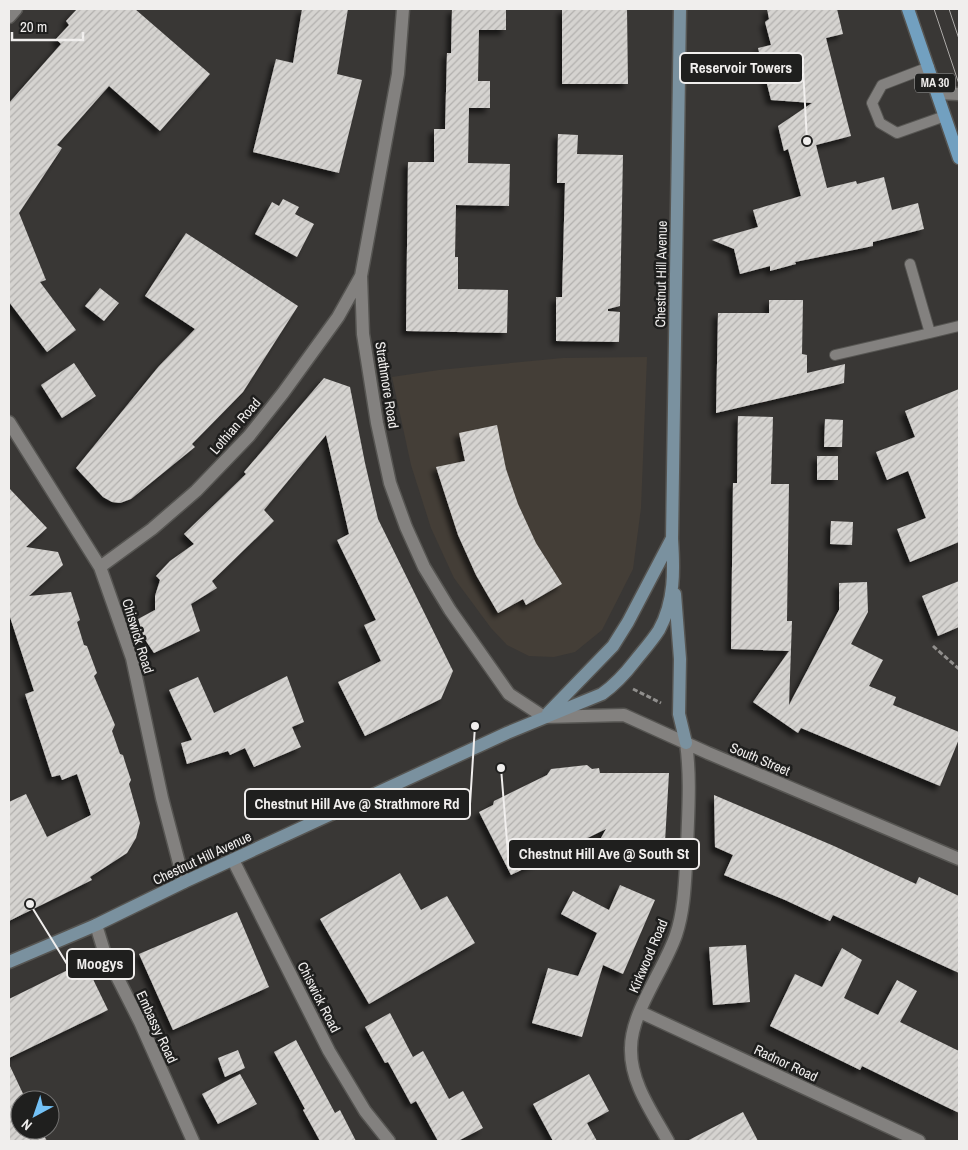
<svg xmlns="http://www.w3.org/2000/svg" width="968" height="1150" viewBox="0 0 968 1150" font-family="'Archivo Narrow',sans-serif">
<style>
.built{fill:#443e37}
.building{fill:url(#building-hatch);filter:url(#shadow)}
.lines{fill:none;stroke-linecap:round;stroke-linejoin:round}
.service-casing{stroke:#565552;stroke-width:12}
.minor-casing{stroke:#565552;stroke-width:15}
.secondary-casing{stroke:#565552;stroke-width:15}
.primary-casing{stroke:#565552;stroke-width:15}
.path{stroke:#918f8d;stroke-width:3;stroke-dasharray:5 2.5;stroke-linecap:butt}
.service{stroke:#83817f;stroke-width:10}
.minor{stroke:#83817f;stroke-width:12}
.secondary{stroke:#7a919f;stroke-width:12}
.primary{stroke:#72a0c0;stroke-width:12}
.tram{stroke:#aba9a7;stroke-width:1}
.labels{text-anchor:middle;stroke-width:5;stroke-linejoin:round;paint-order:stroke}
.shield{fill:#1f1f1e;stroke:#b1b0af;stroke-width:1}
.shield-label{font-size:12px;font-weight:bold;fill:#f0eeed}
.street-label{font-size:14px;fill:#f0eeed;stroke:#1f1f1e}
.leader{fill:none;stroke:#f0eeed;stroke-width:2}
.callout-dot{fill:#f0eeed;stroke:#1f1f1e;stroke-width:2}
.callout{fill:#1f1f1e;stroke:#f0eeed;stroke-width:2}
.callout-label{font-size:15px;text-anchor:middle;font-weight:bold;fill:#f0eeed}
</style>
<defs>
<pattern id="building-hatch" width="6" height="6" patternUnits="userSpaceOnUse" patternTransform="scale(1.25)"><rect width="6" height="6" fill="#d5d3d0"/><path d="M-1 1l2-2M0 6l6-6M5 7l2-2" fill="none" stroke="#b2b0ae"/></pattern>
<filter id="shadow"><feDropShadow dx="-4.5" dy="4.5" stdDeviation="2.5" flood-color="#0009"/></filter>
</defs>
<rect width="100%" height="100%" fill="#393735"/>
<!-- built -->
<path class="built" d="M647 357 641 508 633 569 602 630 575 652 554 657 529 656 507 645 491 628 454 578 431 528 411 465 392 377 439 370 563 358Z"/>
<!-- building -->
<path class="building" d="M77 9H135L210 74 160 131 109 86 57 145 62 148 19 213 46 280 40 282 76 330 47 352 9 302V103L61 44 56 39 69 25 66 21Z
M302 9H348L337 74 362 80 339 173 253 152 276 59 293 63Z
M452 9H506V30H479L478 81H490V108H469L468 163 510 164 509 206 456 205 455 257H458V289L508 290 507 333 406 331 408 162H434V129H445L447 53H451Z
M562 9H627L628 84H562Z
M767 9H837L843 34 826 38 851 136 816 145 827 188 856 181 857 184 884 177 892 210 918 203 924 229 873 242V246L795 262 796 264 770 271V266L740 274 734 249 712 240 758 227 753 210 801 196 788 149 784 151 778 126 812 103 771 100 758 48 771 45 765 22 769 19Z
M558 134 578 135 577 154 623 155 620 306 608 309V311L620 312 619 342 556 341V297H562L565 183H557Z
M283 199 299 207 295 214 314 224 297 257 255 234 272 202 279 206Z
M186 233 298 306 243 392 192 444 195 447 131 499 120 503 112 502 103 497 76 468 159 366 195 329 145 296Z
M100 288 119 303 104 321 85 306Z
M769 300H803L802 354 807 355V373L845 364 844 383 716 413 718 313H769Z
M74 363 96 396 62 418 41 385Z
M324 378 350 387 365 463 378 519 453 671 441 699 365 736 338 682 381 661 364 625 376 620 337 540 349 534 326 435 264 510 274 521 212 581 217 588 191 604 200 631 154 653 144 638 138 619 155 610V596L160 580 156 576 170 561 194 544 184 534 246 474 244 472Z
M959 389V542L910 562 897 529 926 518 908 471 887 480 876 452 915 437 905 411Z
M738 416 773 417 771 484H789L787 621H792L789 705 839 610V583L867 582 868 612 851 644 883 660 869 686 896 697 893 705 959 732V739L940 786 801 728 798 733 753 702 789 651 731 649 733 483H737Z
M825 419 843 420 842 447H824Z
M497 425 506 469 518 504 536 543 562 584 526 605 523 599 498 613 476 575 458 535 436 467 465 461 459 433Z
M817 456H838V480H817Z
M9 488 47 528 26 547 58 552 63 565 29 596 71 592 80 620 77 622 84 645 87 646 97 673 94 676 115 725 112 731 120 754 123 755 126 765 131 780 129 784 140 823 136 838 127 853 90 877 92 880 9 921V802L26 794 47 837 91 815 77 774 62 780 60 775 52 777 25 694 34 691 9 614Z
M831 521 853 522 852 545 830 544Z
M959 581V627L938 636 922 596Z
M287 676 304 722 292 727 301 747 254 767 245 748 230 755 228 751 187 764 181 743 192 740 169 690 198 677 214 713Z
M587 765 592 769 599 768 600 773H669L665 842 601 838 606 829 511 875 479 812 493 805 494 801 547 775 551 769Z
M714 795 834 846 916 884 919 877 959 896V973L833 915 830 921 785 900 724 875 733 855 715 847Z
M400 873 421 910 447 896 475 943 369 1004 320 919Z
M620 885 655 900 623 974 603 965 582 1037 532 1023 548 968 578 976 597 933 561 914 573 891 609 910Z
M237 912 269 987 173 1030 139 954Z
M746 945 750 1002 713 1005 709 947Z
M842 948 862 960 844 998 878 1015 897 980 917 991 900 1022 959 1051V1113L862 1066 860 1070 770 1026 795 974 822 987Z
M74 967 91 975 108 1010 9 1058V999Z
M390 1013 413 1057 423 1051 449 1099 463 1091 483 1128 458 1141H438L416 1101 411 1104 388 1062 385 1063 365 1027Z
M296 1040 335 1113 340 1110 356 1141H320L303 1110 305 1109 274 1052Z
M238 1050 245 1068 225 1077 218 1058Z
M9 1064 26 1100H20V1130H41L47 1141H9Z
M240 1074 257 1104 218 1124 202 1094Z
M589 1074 609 1111 587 1123 597 1141H553L533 1104Z
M743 1112 758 1141H687Z"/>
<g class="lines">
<defs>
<path id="service" d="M929 67 882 85 872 103 880 123 897 133 945 116
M910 264 930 333 959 326
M835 355 930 333"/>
<path id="minor" d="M403 9 398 74 361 276 363 334 377 423 390 483 406 527 424 567 450 610 509 694 544 717 624 715 708 753 959 859
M9 17 16 9
M938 93 959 94
M9 422 100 567 132 658 162 798 184 882
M100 567 152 529 196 491 249 436 283 393 338 317 361 276
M233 860 329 1051 365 1111 389 1141
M96 925 104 951 140 1022 193 1141
M640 1012 919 1141
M668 1141C652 1112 630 1082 631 1048 631 1012 664 970 676 935 685 908 685 878 687 849 688 814 691 779 686 743"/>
<path id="secondary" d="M675 594 680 659 679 714 686 743
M548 713 613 646 628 622 671 540
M9 962 96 925 184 882 507 733 602 694C616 684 625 674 635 661 643 651 652 641 659 630 675 601 674 570 672 539L680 9"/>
<path id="primary" d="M908 9 959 158"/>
</defs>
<!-- service casing -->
<use href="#service" class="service-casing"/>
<!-- minor casing -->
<use href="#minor" class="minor-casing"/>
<!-- secondary casing -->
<use href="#secondary" class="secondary-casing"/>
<!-- primary casing -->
<use href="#primary" class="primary-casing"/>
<!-- path -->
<path class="path" d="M933 646 959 669
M633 689 661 703"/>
<!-- service -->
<use href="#service" class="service"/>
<!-- minor -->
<use href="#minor" class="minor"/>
<!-- secondary -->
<use href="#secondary" class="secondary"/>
<!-- primary -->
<use href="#primary" class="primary"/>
<!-- tram -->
<path class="tram" d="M934 9 959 84
M949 9 959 39"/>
</g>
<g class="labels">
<!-- shield labels -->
<rect class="shield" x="915" y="73.5" width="40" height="19" rx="4"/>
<g class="shield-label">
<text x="935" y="87">MA 30</text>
</g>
<!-- street labels -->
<g class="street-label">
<text transform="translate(661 274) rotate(-89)" y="5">Chestnut Hill Avenue</text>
<text transform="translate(387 385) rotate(81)" y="5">Strathmore Road</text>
<text transform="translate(235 426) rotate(-49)" y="5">Lothian Road</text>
<text transform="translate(138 636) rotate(73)" y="5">Chiswick Road</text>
<text transform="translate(760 759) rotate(23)" y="5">South Street</text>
<text transform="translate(202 858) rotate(-25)" y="5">Chestnut Hill Avenue</text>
<text transform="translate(648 956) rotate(-67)" y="5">Kirkwood Road</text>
<text transform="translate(319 997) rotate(63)" y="5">Chiswick Road</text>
<text transform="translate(157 1027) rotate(65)" y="5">Embassy Road</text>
<text transform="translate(786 1063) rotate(25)" y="5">Radnor Road</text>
</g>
</g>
<!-- callouts -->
<path class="leader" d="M807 141L803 68M475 726L470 804M501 768L508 854M30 904L67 964"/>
<g class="callout-dot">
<circle cx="807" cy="141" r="5"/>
<circle cx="475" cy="726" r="5"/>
<circle cx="501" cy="768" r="5"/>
<circle cx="30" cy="904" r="5"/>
</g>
<g class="callout">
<rect x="680" y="53" width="123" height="30" rx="5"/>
<rect x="245" y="789" width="225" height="30" rx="5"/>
<rect x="508" y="839" width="191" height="30" rx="5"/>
<rect x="67" y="949" width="67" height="30" rx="5"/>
</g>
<g class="callout-label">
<text x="741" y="73">Reservoir Towers</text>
<text x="357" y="809">Chestnut Hill Ave @ Strathmore Rd</text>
<text x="604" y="859">Chestnut Hill Ave @ South St</text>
<text x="100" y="969">Moogys</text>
</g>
<!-- border -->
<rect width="968" height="1150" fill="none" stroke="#f0eeed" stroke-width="20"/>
<!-- north arrow -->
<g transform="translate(35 1115) rotate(220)"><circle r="24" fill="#1f1f1e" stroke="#737271"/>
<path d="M0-4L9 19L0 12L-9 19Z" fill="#73c1f6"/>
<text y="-8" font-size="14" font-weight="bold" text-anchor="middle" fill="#f0eeed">N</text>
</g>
<!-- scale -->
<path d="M12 32v8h71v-8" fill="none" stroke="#f0eeed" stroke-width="2.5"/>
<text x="20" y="32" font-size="15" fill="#f0eeed" stroke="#1f1f1e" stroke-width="4" paint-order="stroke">20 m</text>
</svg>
